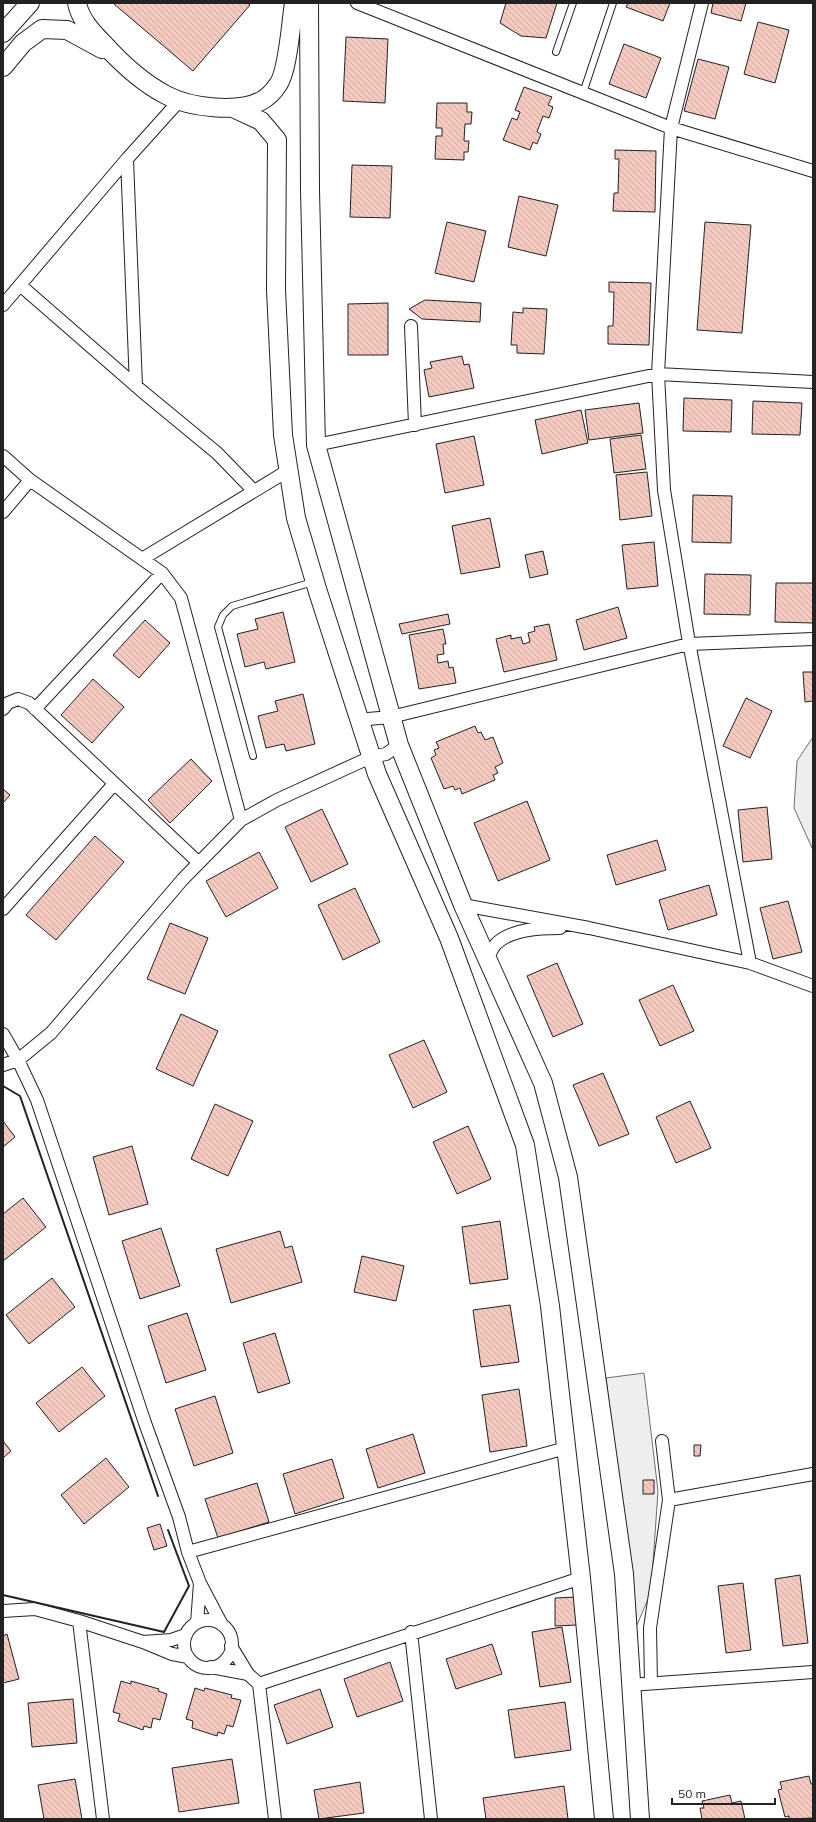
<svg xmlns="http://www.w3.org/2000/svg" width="816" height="1822" viewBox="0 0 816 1822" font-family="Mulish,sans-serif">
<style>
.park{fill:#eee;stroke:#6f6f6f}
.building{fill:url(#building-back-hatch);stroke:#222}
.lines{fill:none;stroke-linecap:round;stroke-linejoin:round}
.lane-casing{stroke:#222;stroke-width:8}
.street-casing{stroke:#222;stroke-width:14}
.secondary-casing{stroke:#222;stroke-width:20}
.lane{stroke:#fff;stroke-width:6}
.street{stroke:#fff;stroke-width:12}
.secondary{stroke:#fff;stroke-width:18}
.wall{stroke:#222;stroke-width:2}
</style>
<defs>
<pattern id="building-back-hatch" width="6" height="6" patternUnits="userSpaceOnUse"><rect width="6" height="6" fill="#f3c9c0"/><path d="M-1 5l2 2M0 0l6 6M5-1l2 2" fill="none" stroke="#d0aca5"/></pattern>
</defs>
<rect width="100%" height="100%" fill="#fff"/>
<!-- park -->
<path class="park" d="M813 737V850L794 808 797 761Z
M644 1373 658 1491 651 1592 637 1625 606 1378Z"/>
<!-- building -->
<path class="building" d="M115 3H247L250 5 193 71 114 4Z
M506 3H557L546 38 521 36 500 23Z
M628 3H670L663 21 626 7Z
M713 3H746L741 21 711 13Z
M758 22 789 30 775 83 744 74Z
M346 37 388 39 385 103 343 101Z
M624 44 661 58 646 98 609 84Z
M698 59 729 67 715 119 684 111Z
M524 87 552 97 548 105 553 107 549 118 543 116 537 132 541 134 537 144 533 142 530 150 503 140 512 118 517 120 520 112 515 110Z
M437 103H467V112H472L471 124H465L464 141H469L468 152H464V160L435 159 436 136H442V128H436Z
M615 150 656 151 655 212 613 211 614 193H618L619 159H615Z
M352 165 392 166 390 218 350 217Z
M519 196 558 205 546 256 508 247Z
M447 222 486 231 474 282 435 273Z
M705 222 751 225 742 333 697 330Z
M609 282 651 283 649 345 608 344V326H613L614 292H609Z
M425 300 481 303 480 322 422 319 409 309Z
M388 303V355H348V304Z
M523 308 547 309 544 354 517 353V345H511L513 312 523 313Z
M462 356 464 365 469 364 474 388 429 397 424 370 432 368 430 362Z
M684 398 732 400 731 432 683 431Z
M753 401 802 403 800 435 752 434Z
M639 403 643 433 589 440 585 410Z
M581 410 588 443 542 454 535 420Z
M641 435 646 469 614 473 610 439Z
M474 436 484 485 445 493 436 444Z
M647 472 652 516 620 520 616 475Z
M693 495 732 496 731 543 692 542Z
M490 518 500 567 461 574 452 526Z
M654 542 658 586 627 589 622 545Z
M543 551 548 574 530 578 525 555Z
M705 574 751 575 750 615 704 614Z
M776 583H813V623L775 622Z
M618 607 627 638 584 650 576 620Z
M283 612 295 662 266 669 264 662 245 667 237 634 258 629 255 619Z
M448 614 450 624 402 634 399 624Z
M145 620 170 643 139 678 113 655Z
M549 624 557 660 504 672 496 639 511 635V639L521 637 523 644 530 642 528 633 535 631 534 627Z
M443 629 446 644H443L444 654 437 655 438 663 448 661 449 668 453 667 456 683 419 689 409 635Z
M803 672H813V701L805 702Z
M93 679 124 707 92 743 61 715Z
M303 694 315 744 286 751 284 744 266 748 258 716 278 711 275 701Z
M746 698 772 711 750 758 723 746Z
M475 726 478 733 481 732 485 740 493 737 503 763 495 767 498 773 493 775 495 780 462 794 460 788 455 790 453 786 444 789 431 758 436 755 434 750 439 748 436 742Z
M191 759 212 781 170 823 148 800Z
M3 789 10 795 3 803Z
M527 801 550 860 498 881 474 823Z
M767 807 772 859 743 862 738 810Z
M322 809 348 864 311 882 285 827Z
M95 836 124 862 56 940 26 915Z
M657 840 666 870 616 885 607 855Z
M259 852 278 888 226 917 206 881Z
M709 885 717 915 668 930 659 900Z
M355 888 380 942 343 960 318 905Z
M788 901 802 952 773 959 760 908Z
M170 923 208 938 185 994 147 979Z
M557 963 583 1024 553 1037 527 976Z
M673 985 694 1031 660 1046 639 1000Z
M181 1014 218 1031 193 1086 156 1069Z
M424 1040 447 1092 413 1108 389 1055Z
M603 1073 629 1134 599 1146 573 1085Z
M690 1101 711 1148 676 1163 656 1117Z
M215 1104 253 1121 228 1176 191 1159Z
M3 1121 15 1137 3 1147Z
M468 1126 491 1179 457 1194 433 1142Z
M132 1146 148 1204 109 1215 93 1157Z
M23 1198 46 1227 3 1261V1214Z
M500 1221 508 1279 470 1284 462 1227Z
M161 1228 180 1286 140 1299 122 1241Z
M280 1231 285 1248 292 1246 302 1282 231 1303 216 1249Z
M362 1256 404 1266 396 1301 354 1292Z
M52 1278 75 1307 29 1344 6 1315Z
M510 1305 519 1362 481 1367 473 1310Z
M187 1313 206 1370 166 1383 148 1326Z
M275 1333 290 1383 258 1393 243 1343Z
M82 1367 105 1396 59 1432 36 1403Z
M519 1389 527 1446 490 1452 482 1395Z
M215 1396 233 1453 194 1466 175 1409Z
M413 1434 425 1473 378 1488 366 1449Z
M3 1441 11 1451 3 1458Z
M694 1445H701L700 1456H694Z
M106 1458 129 1487 84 1524 61 1495Z
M332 1459 344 1498 295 1514 283 1474Z
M643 1480H654V1494H643Z
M257 1483 269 1522 218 1538 205 1499Z
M160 1524 167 1546 154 1550 147 1528Z
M800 1575 808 1643 783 1646 775 1579Z
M743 1583 751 1650 726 1653 718 1586Z
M576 1597 577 1625 555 1626V1598Z
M562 1627 571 1682 540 1687 532 1632Z
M7 1634 19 1679 3 1683V1636Z
M492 1644 502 1674 456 1689 446 1659Z
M390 1662 403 1701 357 1717 344 1679Z
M121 1681 131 1684V1681L159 1689 158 1691 167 1694 160 1720 153 1718 151 1728 144 1726 143 1730 118 1721 120 1714 113 1712Z
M195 1688 204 1691 205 1688 232 1695 231 1698 241 1700 233 1727 227 1725 224 1734 218 1732 217 1736 192 1728 193 1721 186 1719Z
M320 1689 333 1727 287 1744 274 1705Z
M73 1699 77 1743 32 1747 28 1703Z
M565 1702 571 1750 515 1758 508 1710Z
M232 1759 239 1803 179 1812 172 1768Z
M809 1776 811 1784H813V1818L789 1819V1816L785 1817 778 1790 782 1789 780 1782Z
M75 1779 82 1819H44L38 1785Z
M360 1782 364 1813 319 1819 314 1790Z
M564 1786 568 1819H486L483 1798Z
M730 1795 732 1803 741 1801 745 1819H702L700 1808H704L702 1801Z"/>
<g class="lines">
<defs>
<path id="lane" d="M556 52 573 3
M583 93 613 3
M253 756 218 627 223 615 232 606 313 582"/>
<path id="street" d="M357 3 671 128 813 171
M702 3 671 128 658 374 664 490 688 637 750 963
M127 159 136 386
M20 285 143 392 217 453 253 490
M3 305 127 159 180 100
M411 326 415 425
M316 445 658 374 813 382
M3 456 30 480 162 573 181 598 241 820
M3 512 30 480
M142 559 289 470
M3 709 8 703 18 699 29 703 199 863
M35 709 162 573
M360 724 368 719 391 717 689 644 813 639
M463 905 589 928 750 963 813 986
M3 909 114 784
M487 959C490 954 493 946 497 943 512 929 540 928 560 928
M3 1034 18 1060 37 1100 145 1423 179 1517 188 1552 200 1583
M3 1065 18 1060 51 1033 183 879 241 820 277 800 371 757 386 754 399 745
M669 1500 813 1474
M188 1552 566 1448
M3 1611 35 1609 79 1621 143 1642
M184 1644a24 24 0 1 1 48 0a24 24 0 1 1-48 0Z
M79 1621 103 1819
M197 1623 200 1583 222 1625
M411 1632 431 1819
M186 1635 171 1640 143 1642 172 1654 188 1657
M211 1667 248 1674 231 1646
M248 1674 259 1684 581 1578
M651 1683 650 1628 669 1500 662 1441
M259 1684 275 1819
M630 1685 813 1672"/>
<path id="secondary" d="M77 3C80 19 92 32 103 43 121 63 143 83 166 95 190 108 238 113 261 101 267 98 274 91 277 86 288 74 291 21 294 3
M309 3 310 190 316 445 399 745 463 905 543 1083 568 1177 624 1574 640 1819
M3 33 30 3
M3 67 23 43 42 29 67 30 102 49
M233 108 261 121 277 140 276 290 283 435 296 518 318 592 377 774 449 938 525 1145 550 1306 581 1578 604 1819"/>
</defs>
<!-- lane casing -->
<use href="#lane" class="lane-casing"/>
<!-- street casing -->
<use href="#street" class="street-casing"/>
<!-- secondary casing -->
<use href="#secondary" class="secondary-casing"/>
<!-- lane -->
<use href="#lane" class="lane"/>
<!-- street -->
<use href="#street" class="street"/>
<!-- secondary -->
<use href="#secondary" class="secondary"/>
<!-- wall -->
<path class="wall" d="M3 1086 20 1096 158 1496
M3 1595 164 1632 189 1586 168 1530"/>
</g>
<!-- border -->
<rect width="816" height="1822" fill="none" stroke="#222222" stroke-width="8"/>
<!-- scale -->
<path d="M672 1798v6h103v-6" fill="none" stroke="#222222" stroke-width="2"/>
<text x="678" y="1798" font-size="12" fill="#222222" stroke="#ffffff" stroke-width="3" paint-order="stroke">50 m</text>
</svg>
